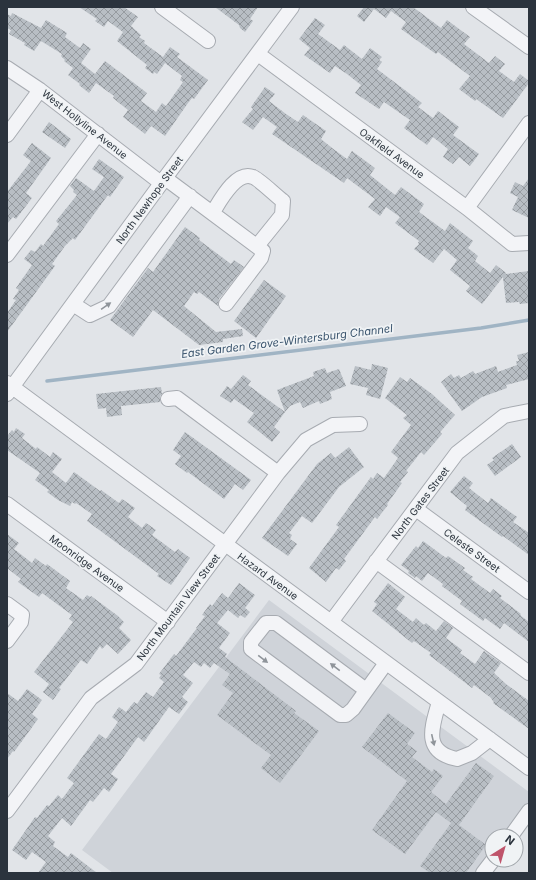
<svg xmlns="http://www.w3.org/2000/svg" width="536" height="880" viewBox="0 0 536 880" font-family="Inter,sans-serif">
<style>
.built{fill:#cfd3d9}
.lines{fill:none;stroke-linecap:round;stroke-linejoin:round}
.stream{stroke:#a0b4c4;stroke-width:3.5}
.building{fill:url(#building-cross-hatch)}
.minor-casing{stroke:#a7abb1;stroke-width:16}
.minor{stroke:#f3f4f7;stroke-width:14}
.oneway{fill:#8f949a}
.labels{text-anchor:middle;stroke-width:3.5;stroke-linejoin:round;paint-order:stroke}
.street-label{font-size:10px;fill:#2b333d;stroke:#f0f3f5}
.water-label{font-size:11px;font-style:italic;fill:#3a546d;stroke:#f0f3f5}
</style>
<defs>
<pattern id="building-cross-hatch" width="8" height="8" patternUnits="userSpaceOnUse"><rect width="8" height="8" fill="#b8bec4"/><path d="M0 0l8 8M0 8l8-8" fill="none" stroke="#969ba0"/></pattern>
</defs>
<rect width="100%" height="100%" fill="#e1e4e8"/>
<!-- built -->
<path class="built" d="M269 600 529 792V804L505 836H492V853L477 873H113L82 850Z"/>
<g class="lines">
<!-- stream -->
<path class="stream" d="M47 381 481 328 529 320"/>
</g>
<!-- building -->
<path class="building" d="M79 7H124L138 17 131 26 141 35 139 37 145 41 144 43 163 57 170 47 180 54 177 57 208 80 194 99 192 98 188 103 165 136 151 126 145 134 123 117 128 110 113 98 114 96 96 83 89 93 79 85 80 84 68 75 73 68 64 61 65 60 61 56 62 54 41 41 34 51 24 45 25 43 9 34 11 30 7 28V14L11 16 12 13 41 28 46 20 67 33 65 37 80 48 83 43 91 49 81 63 95 74 105 61 147 93 141 101 156 112 162 103 166 106 183 82 180 80 182 76 165 63 157 74 154 72 153 74 145 68 147 65 117 41 123 32 108 21 104 27 95 21 97 19Z
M215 7H258L250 19 253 21 245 32 240 28 239 25Z
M364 7H413L441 28 447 20 470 37 464 44 489 63 495 56 505 64 499 71 514 82 520 74 529 81V83L503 118 476 99 475 101 459 89 470 76 438 52 436 54 401 29 406 22 391 11 386 18 374 9 364 22 357 16Z
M315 18 325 25 318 34 340 50 344 45 362 59 370 48 382 57 379 60 382 62 377 69 422 103 418 107 433 118 438 111 459 127 453 135 479 154 470 166 459 157 453 164 443 157 448 149 433 137 427 145 404 128 410 120 384 102 379 109 355 93 361 85 347 74 335 66 330 73 304 55 310 48 299 39Z
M265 87 275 94 269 101 286 114 298 122 303 115 326 131 321 139 332 148 347 159 352 151 375 168 370 175 395 195 401 187 424 204 419 212 445 231 450 223 473 241 468 248 478 256 475 261 490 273 496 265 506 273 505 274 529 271V303L520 304 519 302 506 303 503 277 482 304 466 291 470 286 450 270 457 260 444 249 433 263 414 249 419 244 418 243 419 241 395 223 400 217 386 207 380 216 368 207 375 199 347 178 344 183 272 134 277 127 263 117 253 130 242 122 253 109 251 107Z
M49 122 71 139 65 148 42 132Z
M32 143 51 158 26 193 32 198 16 219 13 217 7 224V192L31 161 23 155Z
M99 159 124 177 110 197 108 195 75 240 73 238 65 246 52 264 55 266 7 332V313L16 300 13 299 19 290 16 288 32 265 24 259 31 250 35 252 41 244 43 246 59 224 56 221 77 195 73 192 74 190 70 186 76 178 94 191 104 177 92 169Z
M529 178V218L512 210 518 197 510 193 515 182 523 186Z
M185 227 200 238 199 240 231 264 234 260 244 267 219 299 218 306 199 292 197 294 194 292 184 306 216 332 242 329 243 336 223 339V342L199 345 153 310 133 337 110 320 148 268 153 272Z
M264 280 286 296 256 338 234 321Z
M529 352V379L506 385 507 388 482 397 462 411 441 382 451 374 454 378 459 375 461 378 473 371 475 374 496 366 498 372 517 365 516 361H519L517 355Z
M372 364 388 368 380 399 366 395 368 388 350 384 355 366 371 370Z
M325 368 327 373 339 369 346 386 330 392 332 399 320 404 319 401 303 408 300 402 290 406 285 412 277 390 314 376 313 372Z
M243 375 251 381 248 385 285 412 274 427 280 432 272 442 247 422 254 413 234 399 231 403 220 396 227 386 231 389Z
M400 377 407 382 410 378 432 394 455 415 440 432 442 434 424 455 421 452 406 471 408 472 400 482 402 483 387 504 388 505 377 519 375 517 344 559 346 561 339 570 336 568 326 582 309 568 339 527 336 525 371 477 373 479 377 473 384 478 398 458 391 452 411 425 403 418 407 415 385 398Z
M161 387 162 394 160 396V402L121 406 122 415 107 417 106 408 98 409 96 394Z
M16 428 25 434 22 438 36 449 37 447 50 457 53 452 62 459 52 472 66 483 74 472 100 491 101 490 119 503 122 499 135 508 128 517 142 528 146 523 156 530 152 535 175 552 178 549 190 558 171 585 157 576 159 574 87 521 92 514 76 503 75 504 72 502 70 506 58 500 47 492 49 490 35 480 40 473 7 450V436L12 430 14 432Z
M185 432 251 480 243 490 235 484 224 499 188 472 187 473 175 464 181 456 173 450Z
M512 444 521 457 495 476 487 465 494 460 492 458Z
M349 447 364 467 339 487 312 523 302 516 289 533 292 535 290 539 297 544 288 556 262 538 317 464 331 453 335 458Z
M464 476 473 483 469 488 488 503 491 498 517 517 513 522 529 533V555L503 536 502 537 465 510 467 506 450 492Z
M7 534 19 543 14 549 32 563 35 558 46 566 47 564 70 581 66 588 83 600 87 595 90 597 91 596 118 616 124 622 119 628 131 640 118 654 107 644 102 649 100 646 87 664 81 660 59 688 61 689 53 700 43 692 49 684 34 672 73 622 69 619 72 615 42 593 39 597 18 582 21 579 7 568Z
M423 541 446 558 448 556 465 568 463 570 473 577 471 579 490 593 493 589 502 596 500 598 521 614 520 615 529 622V642L504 623 500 629 485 618 483 621 460 604 462 601 442 586 443 584 428 573 422 581 416 576 415 578 408 573 409 571 401 565 416 546 418 548Z
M239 583 255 595 245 608 250 612 245 618 240 615 238 618 228 610 217 623 230 633 219 648 227 654 225 657 296 711 294 713 319 731 280 783 261 768 271 755 217 715 233 693 222 685 230 674 214 663 210 668 204 663 201 667 194 662 183 675 193 683 182 697 188 702 179 714 169 707 144 742 138 737 111 774 118 779 109 792 104 788 93 802 90 800 71 826 62 818 48 836 55 842 53 846 68 857 71 853 97 873H38L46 862 32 852 26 860 12 850 35 817 37 818 47 805 49 806 58 795 62 799 74 783 67 778 99 734 106 739 118 722 112 717 119 707 126 712 134 702 137 704 146 692 153 697 164 682 159 678 161 675 159 674 174 654 176 656 197 628H196L205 616 202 615 210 604 212 606 222 593 228 598Z
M388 583 405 597 396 609 413 622 416 618 424 625 426 623 436 631 444 621 453 628 446 638 462 650 460 653 475 664 484 651 501 663 494 673 506 684 529 701V729L493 703 494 702 490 697 474 685 472 688 429 655 431 653 414 641 412 643 372 611 377 604 374 602Z
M27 689 42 700 32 714 38 719 14 752 13 751 7 759V693L18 701Z
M388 713 415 733 407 744 417 751 412 757 432 772 434 769 443 776 431 792 446 804 476 763 494 776 459 825 486 845 466 873H430L420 866 451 823 436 812 405 854 372 830 407 781 362 747Z"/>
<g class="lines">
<defs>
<path id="minor" d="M162 7 208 41
M473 7 529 47
M258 54 467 208 512 244 529 243
M7 68 40 90 161 183
M7 135 40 90
M165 178 263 251 261 258 226 304
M467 208 529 123
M213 212C220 201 236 170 253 177 259 179 276 196 283 201L282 215 257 246
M7 255 98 134
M73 304 90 315 109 306 190 196
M7 383 529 768
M7 394 165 178 292 7
M168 399 177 398 278 473
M7 504 168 622
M416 509 529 592
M376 561 529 673
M7 604 22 615 21 622 7 641
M331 622 457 453 504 416 529 411
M366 690 276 623H266L251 642V649L340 715H346L353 709 386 663
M439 702C432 727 422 752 457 759L472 753 490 739
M7 811 91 698 136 664 278 473 306 440 333 425 360 424
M511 836 529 811
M483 873 493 860"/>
</defs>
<!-- minor casing -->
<use href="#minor" class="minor-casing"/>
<!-- minor -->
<use href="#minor" class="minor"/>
</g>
<!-- one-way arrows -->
<defs><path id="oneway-solid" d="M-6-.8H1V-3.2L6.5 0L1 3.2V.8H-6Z"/></defs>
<g class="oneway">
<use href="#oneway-solid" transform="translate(106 306) rotate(-35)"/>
<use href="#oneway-solid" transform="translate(263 659) rotate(37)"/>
<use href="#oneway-solid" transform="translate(335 667) rotate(-143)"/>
<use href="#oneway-solid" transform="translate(433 740) rotate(77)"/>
</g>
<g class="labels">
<!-- street labels -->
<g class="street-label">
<text transform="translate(85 124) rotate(38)" y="4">West Hollyline Avenue</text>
<text transform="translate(392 153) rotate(36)" y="4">Oakfield Avenue</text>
<text transform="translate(149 200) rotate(-54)" y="4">North Newhope Street</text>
<text transform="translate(420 503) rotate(-53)" y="4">North Gates Street</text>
<text transform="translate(472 550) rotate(36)" y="4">Celeste Street</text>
<text transform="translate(87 563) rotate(36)" y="4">Moonridge Avenue</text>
<text transform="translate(268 576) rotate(36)" y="4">Hazard Avenue</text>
<text transform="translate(178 607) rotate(-53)" y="4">North Mountain View Street</text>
</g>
<!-- water labels -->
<g class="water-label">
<text transform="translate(287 341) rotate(-7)" y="4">East Garden Grove-Wintersburg Channel</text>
</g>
</g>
<!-- border -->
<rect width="536" height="880" fill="none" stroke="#2b333d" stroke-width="16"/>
<!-- north arrow -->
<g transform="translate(504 848) rotate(37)"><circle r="19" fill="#f0f3f5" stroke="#a1a6ab"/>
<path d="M0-3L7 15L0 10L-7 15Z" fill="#bf546b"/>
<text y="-6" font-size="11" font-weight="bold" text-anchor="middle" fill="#2b333d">N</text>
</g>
</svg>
